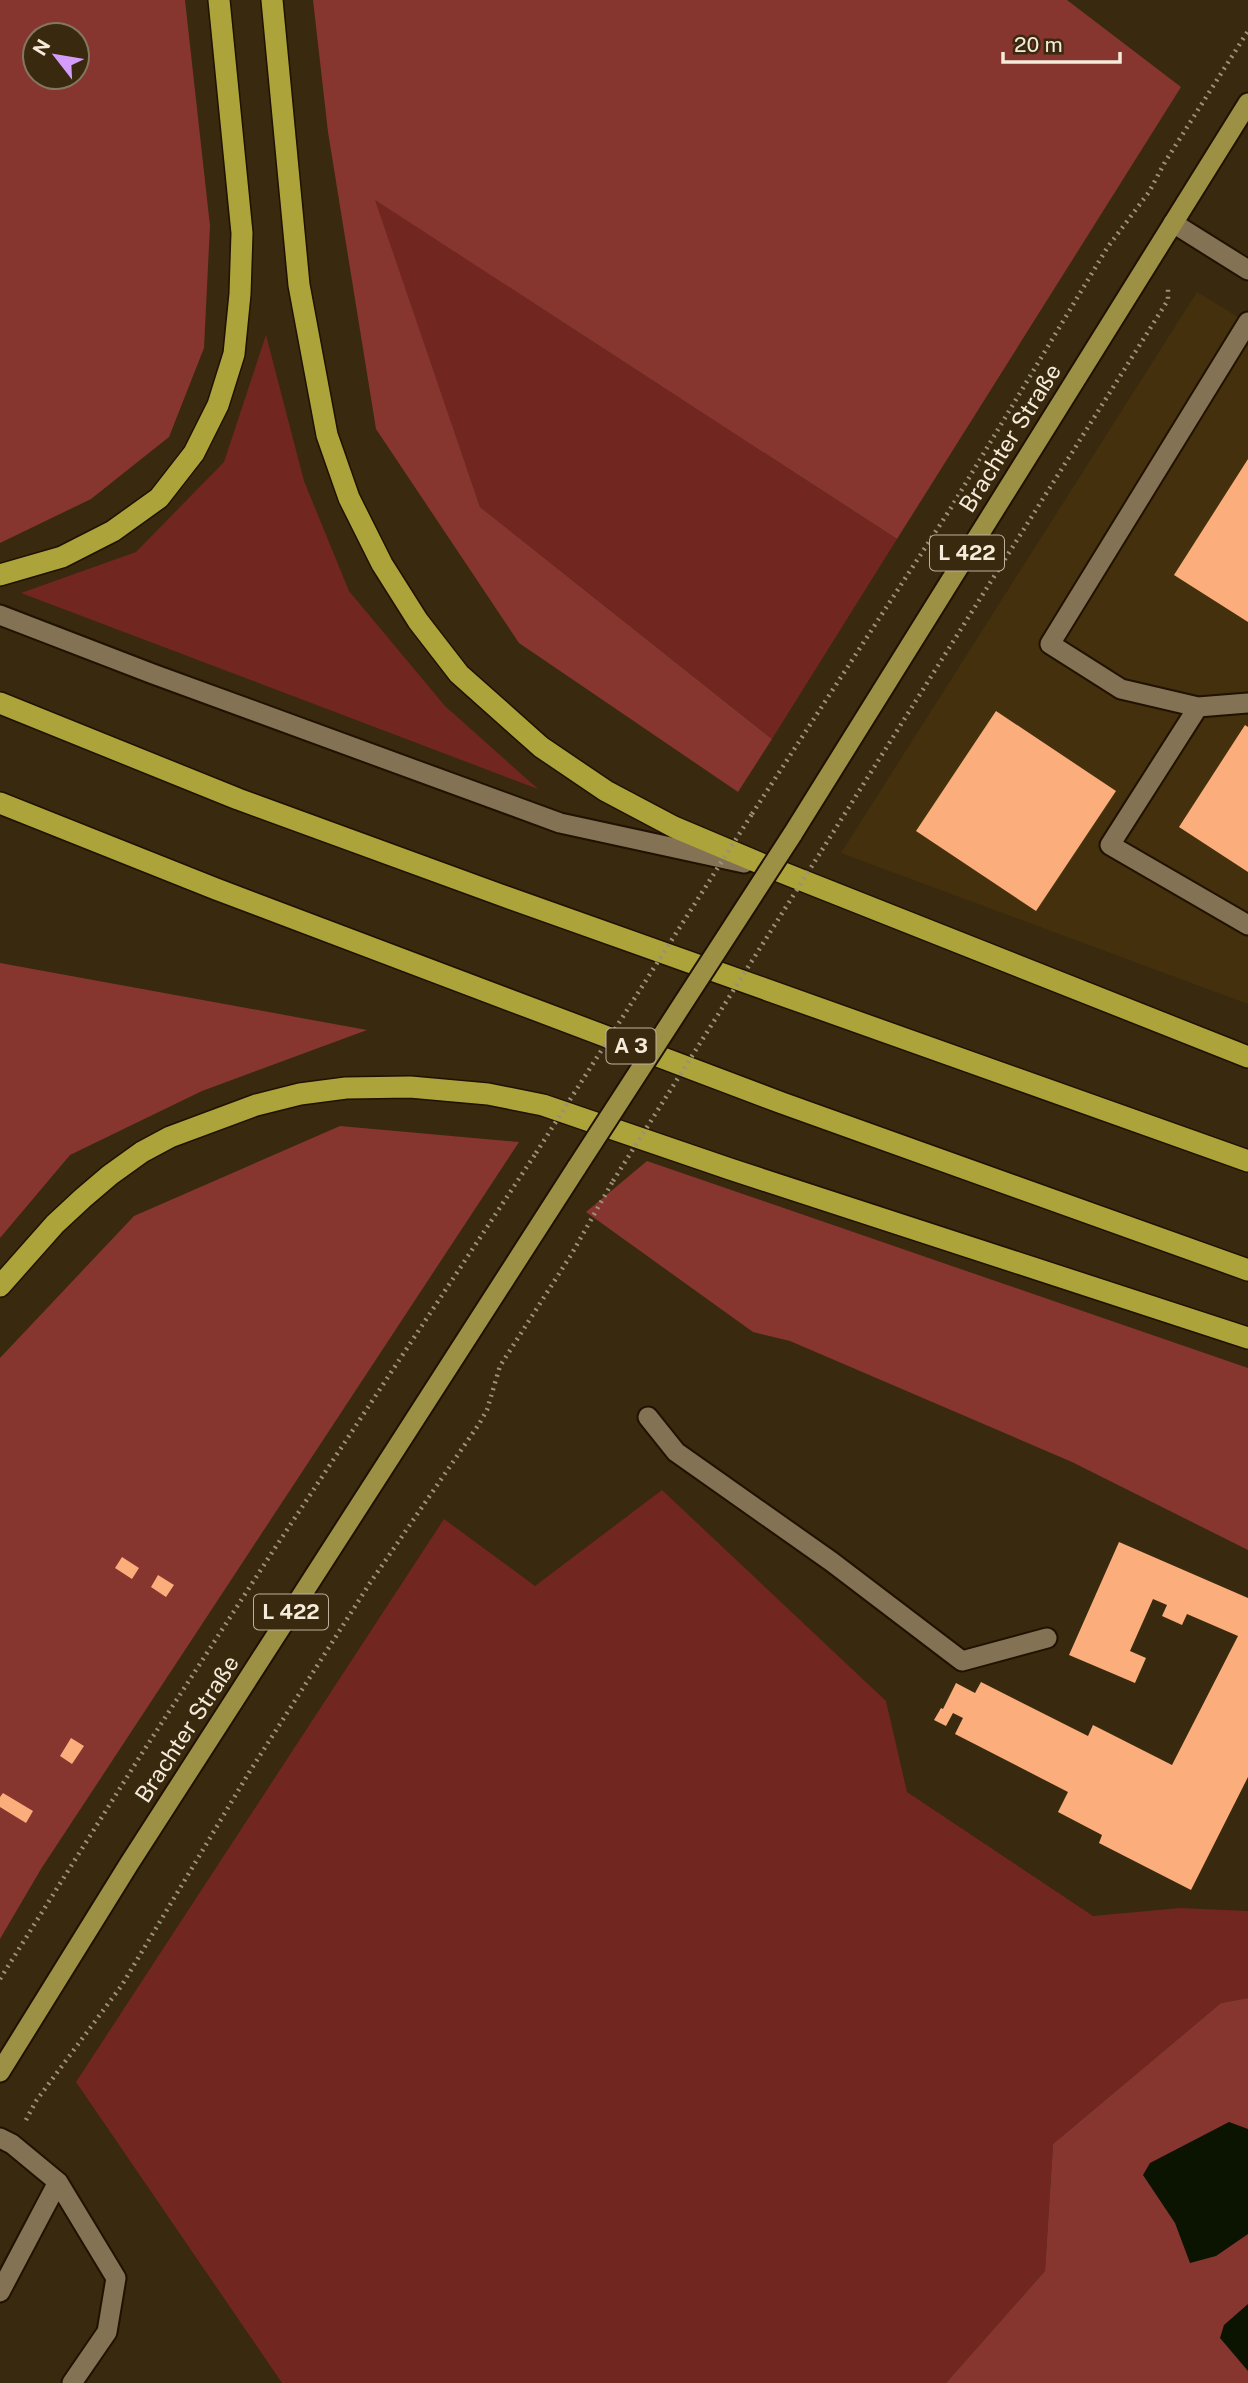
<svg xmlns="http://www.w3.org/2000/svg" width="1248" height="2383" viewBox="0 0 1248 2383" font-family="'Public Sans',sans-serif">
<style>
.built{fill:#44300c}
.green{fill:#712620}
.forest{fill:#86362e;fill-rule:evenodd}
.water{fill:#0a1401}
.building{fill:#fbae7b}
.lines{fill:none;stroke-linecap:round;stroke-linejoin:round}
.service-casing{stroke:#201100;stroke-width:23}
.primary-casing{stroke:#201100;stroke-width:23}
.motorway-casing{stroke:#201100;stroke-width:24}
.path{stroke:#9d907b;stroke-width:4.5;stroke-dasharray:2 5;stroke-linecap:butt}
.service{stroke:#847255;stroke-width:19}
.primary{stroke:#9c9045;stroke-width:19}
.motorway{stroke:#aca43a;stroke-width:21}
.primary-bridge-casing{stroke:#201100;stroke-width:23;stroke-linecap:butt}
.path-bridge{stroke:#9d907b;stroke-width:4.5;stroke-dasharray:2 5;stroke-linecap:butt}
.primary-bridge{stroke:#9c9045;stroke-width:19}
.labels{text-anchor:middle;stroke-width:7;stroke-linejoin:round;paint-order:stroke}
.shield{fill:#39290e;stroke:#bdb19e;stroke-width:2}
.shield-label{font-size:21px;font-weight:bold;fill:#f5ebdb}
.street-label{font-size:23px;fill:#f5ebdb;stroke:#39290e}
</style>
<rect width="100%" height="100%" fill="#39290e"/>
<!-- built -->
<path class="built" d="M1197 292 1248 323V1004L841 853Z"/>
<!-- green -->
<path class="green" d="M374 199 897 539 772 739 480 507Z
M266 335 304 481 349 591 445 706 538 789 21 593 136 552 224 462Z
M662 1490 886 1701 907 1792 1093 1916 1180 1908 1248 1911V1998L1221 2003 1053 2144 1045 2271 946 2383H282L76 2082 444 1519 535 1586Z"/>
<!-- forest -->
<path class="forest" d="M0 0H185L210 226 204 348 169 437 91 499 0 543ZM35 35H77V77H35Z
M313 0H1067L1181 87 897 539 375 200 480 507 772 739 738 792 519 643 376 429 328 132Z
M0 963 367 1030 202 1091 70 1155 0 1238Z
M340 1126 519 1142 41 1869 0 1939V1358L134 1216Z
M647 1161 1248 1368V1550L1072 1462 790 1341 753 1332 586 1212Z
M1248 1998V2383H946L1045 2271 1053 2144 1221 2003Z"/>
<!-- water -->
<path class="water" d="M1229 2122 1248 2129V2234L1216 2256 1190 2263 1175 2223 1143 2175 1150 2163Z
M1248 2304V2371L1220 2338 1224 2325Z"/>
<!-- building -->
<path class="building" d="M1248 459V622L1174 575Z
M996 711 1116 791 1036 911 916 831Z
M1245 725 1248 727V872L1179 827Z
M1119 1542 1248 1598V1777L1191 1890 1099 1843 1102 1835 1058 1812 1068 1792 955 1734 963 1718 953 1713 946 1726 934 1720 941 1708 943 1709 956 1683 975 1693 981 1682 1088 1736 1093 1725 1172 1765 1238 1636 1187 1614 1182 1625 1162 1616 1167 1605 1153 1599 1130 1651 1146 1658 1135 1683 1069 1655Z
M122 1557 139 1568 132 1579 115 1568Z
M158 1575 174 1585 166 1597 151 1587Z
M71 1738 84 1746 72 1764 60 1756Z
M3 1793 33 1811 26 1823 0 1807V1797Z"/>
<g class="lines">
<defs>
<path id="service" d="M1173 223 1248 270
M1248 322 1050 644 1121 689 1198 707 1248 703
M0 615 153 674 560 823 744 863
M1198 707 1110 845 1248 925
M648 1417 676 1452 832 1562 962 1661 1047 1638
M0 2138 12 2144 58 2182 116 2278 107 2332 72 2383
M0 2292 58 2182"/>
<path id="primary" d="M792 835 1248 103
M0 2072 129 1864 577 1167"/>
<path id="motorway" d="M272 0 299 285 327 435 349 498 382 564 418 621 459 674 541 747 606 791 674 827 776 870 1248 1057
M0 575 62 557 113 531 159 498 194 453 218 405 234 354 240 294 242 233 219 0
M0 703 238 799 498 894 1248 1161
M0 803 216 889 782 1103 1248 1270
M0 1286 55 1224 83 1198 110 1175 142 1152 170 1137 256 1105 300 1094 346 1088 410 1087 488 1094 543 1105 730 1169 1248 1338"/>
</defs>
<!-- service casing -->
<use href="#service" class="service-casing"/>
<!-- primary casing -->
<use href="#primary" class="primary-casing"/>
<!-- motorway casing -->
<use href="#motorway" class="motorway-casing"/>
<!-- path -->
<path class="path" d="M752 814 949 511 1107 248 1149 192 1165 162 1248 31
M822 850 1168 300V289
M0 1979 139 1758 273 1551 536 1153
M26 2120 36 2101 122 1985 250 1771 370 1583 479 1424 487 1410 500 1366 571 1255 613 1181"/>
<!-- service -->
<use href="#service" class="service"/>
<!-- primary -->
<use href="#primary" class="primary"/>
<!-- motorway -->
<use href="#motorway" class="motorway"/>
<defs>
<path id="primary-bridge" d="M577 1167 792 835"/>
</defs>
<!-- primary-bridge casing -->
<use href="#primary-bridge" class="primary-bridge-casing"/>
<!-- path-bridge -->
<path class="path-bridge" d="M536 1153 752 814
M613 1181 822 850"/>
<!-- primary-bridge -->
<use href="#primary-bridge" class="primary-bridge"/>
</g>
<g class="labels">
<!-- shield labels -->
<g class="shield">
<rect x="930" y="535.5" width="74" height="35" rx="5"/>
<rect x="606.5" y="1028.5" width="49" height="35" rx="5"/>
<rect x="254" y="1594.5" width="74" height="35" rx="5"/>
</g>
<g class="shield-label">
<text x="967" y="560">L 422</text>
<text x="631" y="1053">A 3</text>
<text x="291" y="1619">L 422</text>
</g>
<!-- street labels -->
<g class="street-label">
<text transform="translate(1010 438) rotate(-58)" y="8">Brachter Straße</text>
<text transform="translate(187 1729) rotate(-57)" y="8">Brachter Straße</text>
</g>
</g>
<!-- north arrow -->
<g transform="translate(56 56) rotate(301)"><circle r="33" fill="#39290e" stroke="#847760" stroke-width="2"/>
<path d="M0-5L12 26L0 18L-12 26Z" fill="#d49cfb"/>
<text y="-10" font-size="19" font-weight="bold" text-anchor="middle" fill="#f5ebdb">N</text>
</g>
<!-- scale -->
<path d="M1003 52v10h117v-10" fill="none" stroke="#f5ebdb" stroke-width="3.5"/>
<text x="1014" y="52" font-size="21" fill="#f5ebdb" stroke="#39290e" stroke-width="5" paint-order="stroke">20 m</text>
</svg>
